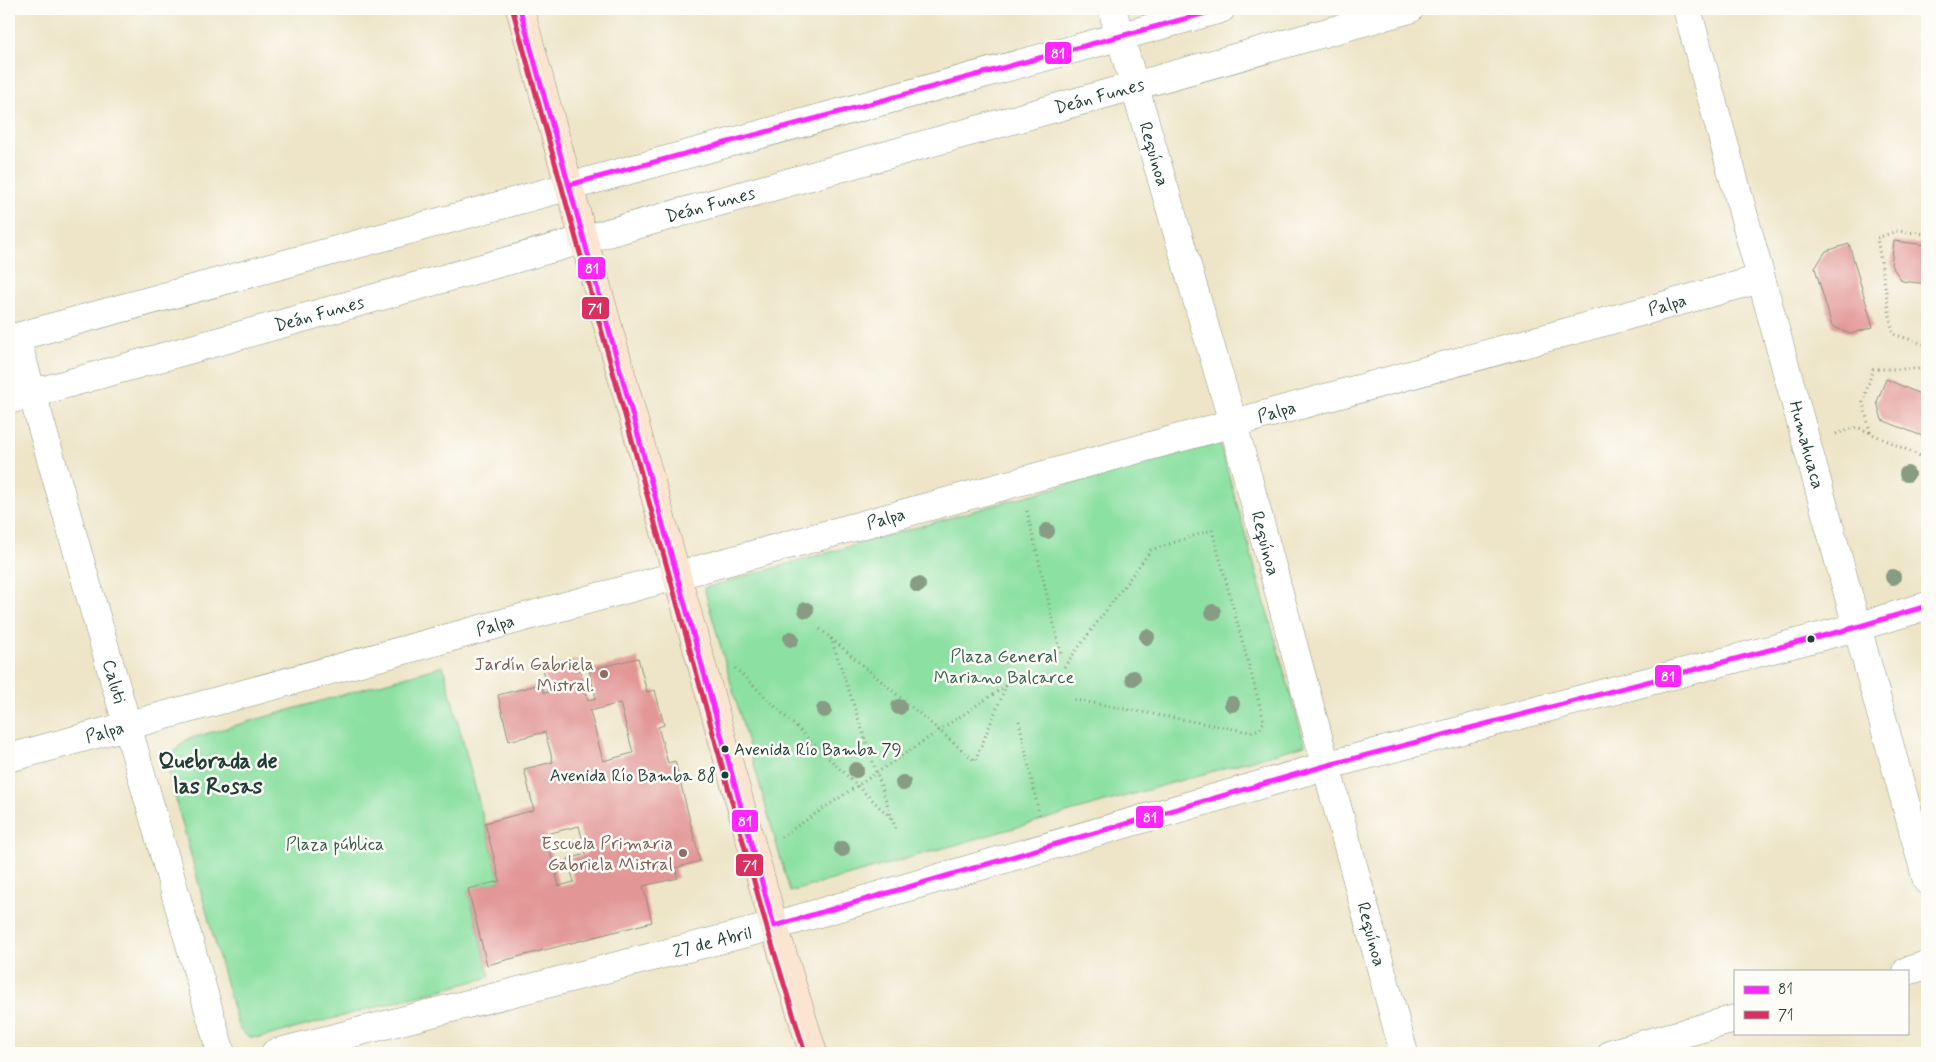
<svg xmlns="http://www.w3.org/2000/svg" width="1936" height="1062" viewBox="0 0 1936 1062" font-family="Mynerve,sans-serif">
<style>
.green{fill:#8ce0a2;stroke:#568e6b}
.building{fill:#e29796;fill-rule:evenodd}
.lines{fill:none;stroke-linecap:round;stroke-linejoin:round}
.street-casing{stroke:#86917e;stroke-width:29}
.secondary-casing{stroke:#86917e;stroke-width:29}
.path{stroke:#86917e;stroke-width:3;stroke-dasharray:1 4;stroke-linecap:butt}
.street{stroke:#fff;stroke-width:28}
.secondary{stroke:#fce5d0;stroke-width:28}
.bus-1-casing{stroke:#fdfcf7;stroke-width:9}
.bus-2-casing{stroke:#fdfcf7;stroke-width:9}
.bus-1{stroke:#fe27ff;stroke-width:5}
.bus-2{stroke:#d93062;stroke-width:5}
.tree{fill:#889b83}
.bus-dot{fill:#1f3d34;stroke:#fdfcf7;stroke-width:2}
.education-dot{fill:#8d6e63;stroke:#fdfcf7;stroke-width:2}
.labels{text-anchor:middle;stroke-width:5;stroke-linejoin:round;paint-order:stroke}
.bus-label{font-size:17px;fill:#1f3d34;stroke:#fdfcf7;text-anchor:start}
.street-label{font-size:18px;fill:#1f3d34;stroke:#fdfcf7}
.park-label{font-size:18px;fill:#355e4a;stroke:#fdfcf7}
.education-label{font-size:18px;fill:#785e54;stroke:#fdfcf7;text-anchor:end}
.district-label{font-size:22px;font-weight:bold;fill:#1f3d34;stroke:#fdfcf7}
.line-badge{stroke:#fdfcf7;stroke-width:2}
.badge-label{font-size:14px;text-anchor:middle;font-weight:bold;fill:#fff}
</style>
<rect width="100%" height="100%" fill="#fdfcf7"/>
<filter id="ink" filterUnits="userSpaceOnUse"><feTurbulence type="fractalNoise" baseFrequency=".02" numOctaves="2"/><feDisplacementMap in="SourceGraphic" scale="10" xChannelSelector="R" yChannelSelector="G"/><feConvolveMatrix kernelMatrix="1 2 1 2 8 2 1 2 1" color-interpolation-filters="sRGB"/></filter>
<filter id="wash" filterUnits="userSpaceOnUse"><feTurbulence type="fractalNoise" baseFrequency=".0096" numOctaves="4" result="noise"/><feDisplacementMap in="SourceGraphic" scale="20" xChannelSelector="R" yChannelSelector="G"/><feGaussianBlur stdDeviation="1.12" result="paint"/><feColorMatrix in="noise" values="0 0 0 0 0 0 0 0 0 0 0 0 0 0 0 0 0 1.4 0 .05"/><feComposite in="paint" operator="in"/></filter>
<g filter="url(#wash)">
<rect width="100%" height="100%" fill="#eee5c8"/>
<!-- green -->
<path class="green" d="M1219 441 1305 745 790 892 704 588Z
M443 666 500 881 468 890 490 977 263 1037C249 1039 242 1036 237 1023L169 775C168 759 175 748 188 739Z"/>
<g id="blocks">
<!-- building -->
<path class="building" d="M1894 241 1927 245V284L1902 281 1891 265Z
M1849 244 1873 327 1850 334 1832 326 1815 268 1826 251Z
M1886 379 1927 397V438L1882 420 1877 402Z
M638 658 647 692 655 690 664 725 658 727 668 763 675 761 700 861 675 868 678 878 643 886 652 922 487 965 468 889 500 881 485 823 534 810 524 769 553 762 545 732 509 741 498 695 541 684 544 693 549 692 543 669 577 660 588 700 596 698 589 670ZM620 703 633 753 603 761 590 711ZM579 826 586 854 568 859 574 882 559 886 546 834Z"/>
</g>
</g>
<g filter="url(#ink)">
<use href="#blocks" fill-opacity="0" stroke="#86917e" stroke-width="1"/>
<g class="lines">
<defs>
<g id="street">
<path id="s1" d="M1112 9 1233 423 1404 1053"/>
<path id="s2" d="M1687 9 1927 881"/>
<path id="s3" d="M16 337 221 1053"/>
<path d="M9 339 1221 9"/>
<path id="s4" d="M9 400 1410 9"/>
<path id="s5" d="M9 758 1761 279"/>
<path d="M1907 971 1927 965"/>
<path id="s6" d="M275 1053 774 926 1325 766 1857 627 1927 606"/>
<path d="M1612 1053 1735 1019"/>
</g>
<path id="secondary" d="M520 9 774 926 813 1053"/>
</defs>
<!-- street casing -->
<use href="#street" class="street-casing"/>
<!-- secondary casing -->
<use href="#secondary" class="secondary-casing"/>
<!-- path -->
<path class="path" d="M1927 234 1897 231 1877 238 1893 334 1927 345
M1870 432 1863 402 1873 369H1927
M1836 434 1857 427 1927 459
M1027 511 1061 654
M820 629 975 761 1009 679
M831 638 896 830
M1064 667 1151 550 1212 530 1264 721 1260 729 1250 732 1071 699
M735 668 891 818
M1019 721 1040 818
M781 837 1007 685"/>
<!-- street -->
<use href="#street" class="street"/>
<!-- secondary -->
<use href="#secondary" class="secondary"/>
<defs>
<path id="bus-1" d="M520 9 774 926 1325 766 1857 627 1927 606
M569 185 1221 9"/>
<path id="bus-2" d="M513 11 767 928 805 1053"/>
</defs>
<!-- bus-1 casing -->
<use href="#bus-1" class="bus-1-casing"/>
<!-- bus-2 casing -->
<use href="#bus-2" class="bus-2-casing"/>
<!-- bus-1 -->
<use href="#bus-1" class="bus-1"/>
<!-- bus-2 -->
<use href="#bus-2" class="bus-2"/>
</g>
<!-- trees -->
<g class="tree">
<circle cx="1907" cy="474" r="8"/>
<circle cx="1047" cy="531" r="8"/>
<circle cx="1893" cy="577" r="8"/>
<circle cx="918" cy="585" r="8"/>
<circle cx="806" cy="610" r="8"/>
<circle cx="1213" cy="612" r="8"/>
<circle cx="1147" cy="637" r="8"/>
<circle cx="791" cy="639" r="8"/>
<circle cx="1133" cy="678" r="8"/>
<circle cx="1232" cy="704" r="8"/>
<circle cx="899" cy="707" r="8"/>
<circle cx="824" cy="710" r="8"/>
<circle cx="856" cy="770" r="8"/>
<circle cx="903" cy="783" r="8"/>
<circle cx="842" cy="849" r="8"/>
</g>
</g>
<!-- markers -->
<g class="bus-dot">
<circle cx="1811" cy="639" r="4.5"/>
<circle cx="725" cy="749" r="4.5"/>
<circle cx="725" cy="775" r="4.5"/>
</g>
<g class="education-dot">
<circle cx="604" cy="674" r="5"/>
<circle cx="683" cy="853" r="5"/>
</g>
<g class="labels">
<!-- bus labels -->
<g class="bus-label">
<text x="734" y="755">Avenida Río Bamba 79</text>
<text x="716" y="781" text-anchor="end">Avenida Río Bamba 88</text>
</g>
<!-- street labels -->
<g class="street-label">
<text dy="6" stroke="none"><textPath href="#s4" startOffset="1132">Deán Funes</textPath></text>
<text dy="6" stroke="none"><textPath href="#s1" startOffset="151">Requínoa</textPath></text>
<text dy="6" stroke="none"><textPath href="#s4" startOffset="728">Deán Funes</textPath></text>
<text dy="6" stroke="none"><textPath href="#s5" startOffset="1719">Palpa</textPath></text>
<text dy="6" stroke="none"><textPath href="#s4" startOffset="322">Deán Funes</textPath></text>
<text dy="6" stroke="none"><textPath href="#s5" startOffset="1314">Palpa</textPath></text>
<text dy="6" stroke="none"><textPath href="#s2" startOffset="452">Humahuaca</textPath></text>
<text dy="6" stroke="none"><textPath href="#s5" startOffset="909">Palpa</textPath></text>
<text dy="6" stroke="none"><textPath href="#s1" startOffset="556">Requínoa</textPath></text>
<text dy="6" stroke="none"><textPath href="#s5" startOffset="504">Palpa</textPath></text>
<text dy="6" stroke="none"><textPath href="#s3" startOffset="358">Caluti</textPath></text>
<text dy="6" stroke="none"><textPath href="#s5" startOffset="99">Palpa</textPath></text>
<text dy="6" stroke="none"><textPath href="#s1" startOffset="961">Requínoa</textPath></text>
<text dy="6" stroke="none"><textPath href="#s6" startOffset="451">27 de Abril</textPath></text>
</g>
<!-- park labels -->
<g class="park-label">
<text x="1004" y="662">Plaza General<tspan x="1004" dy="21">Mariano Balcarce</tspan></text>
<text x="335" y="850">Plaza pública</text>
</g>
<!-- education labels -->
<g class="education-label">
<text x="594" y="670">Jardín Gabriela<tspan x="594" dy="21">Mistral.</tspan></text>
<text x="673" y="849">Escuela Primaria<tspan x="673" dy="21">Gabriela Mistral</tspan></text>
</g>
<!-- district labels -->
<g class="district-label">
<text x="218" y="768">Quebrada de<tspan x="218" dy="25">las Rosas</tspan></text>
</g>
</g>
<g class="line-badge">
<rect x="1044" y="41" width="28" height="24" rx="5" fill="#fe27ff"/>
<rect x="577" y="256" width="29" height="24" rx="5" fill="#fe27ff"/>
<rect x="581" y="296" width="29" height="24" rx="5" fill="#d93062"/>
<rect x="1654" y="664" width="28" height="24" rx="5" fill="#fe27ff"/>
<rect x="1135" y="805" width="29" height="24" rx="5" fill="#fe27ff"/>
<rect x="731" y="809" width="28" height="24" rx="5" fill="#fe27ff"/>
<rect x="735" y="853" width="29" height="24" rx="5" fill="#d93062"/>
</g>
<g class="badge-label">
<text x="1058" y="58">81</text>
<text x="592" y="273">81</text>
<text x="595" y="313">71</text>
<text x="1668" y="681">81</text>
<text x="1150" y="822">81</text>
<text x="745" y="826">81</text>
<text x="750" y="870">71</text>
</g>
<!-- margin -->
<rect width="1936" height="1062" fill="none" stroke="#fdfcf7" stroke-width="30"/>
<!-- legend -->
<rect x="1734" y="970" width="175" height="65" fill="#fdfcf7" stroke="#a4b0a9"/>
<rect x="1744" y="986" width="25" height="8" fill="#fe27ff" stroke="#a4b0a9"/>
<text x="1778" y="994" font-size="15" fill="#1f3d34">81</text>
<rect x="1744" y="1011" width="25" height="8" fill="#d93062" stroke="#a4b0a9"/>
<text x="1778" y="1020" font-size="15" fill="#1f3d34">71</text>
</svg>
